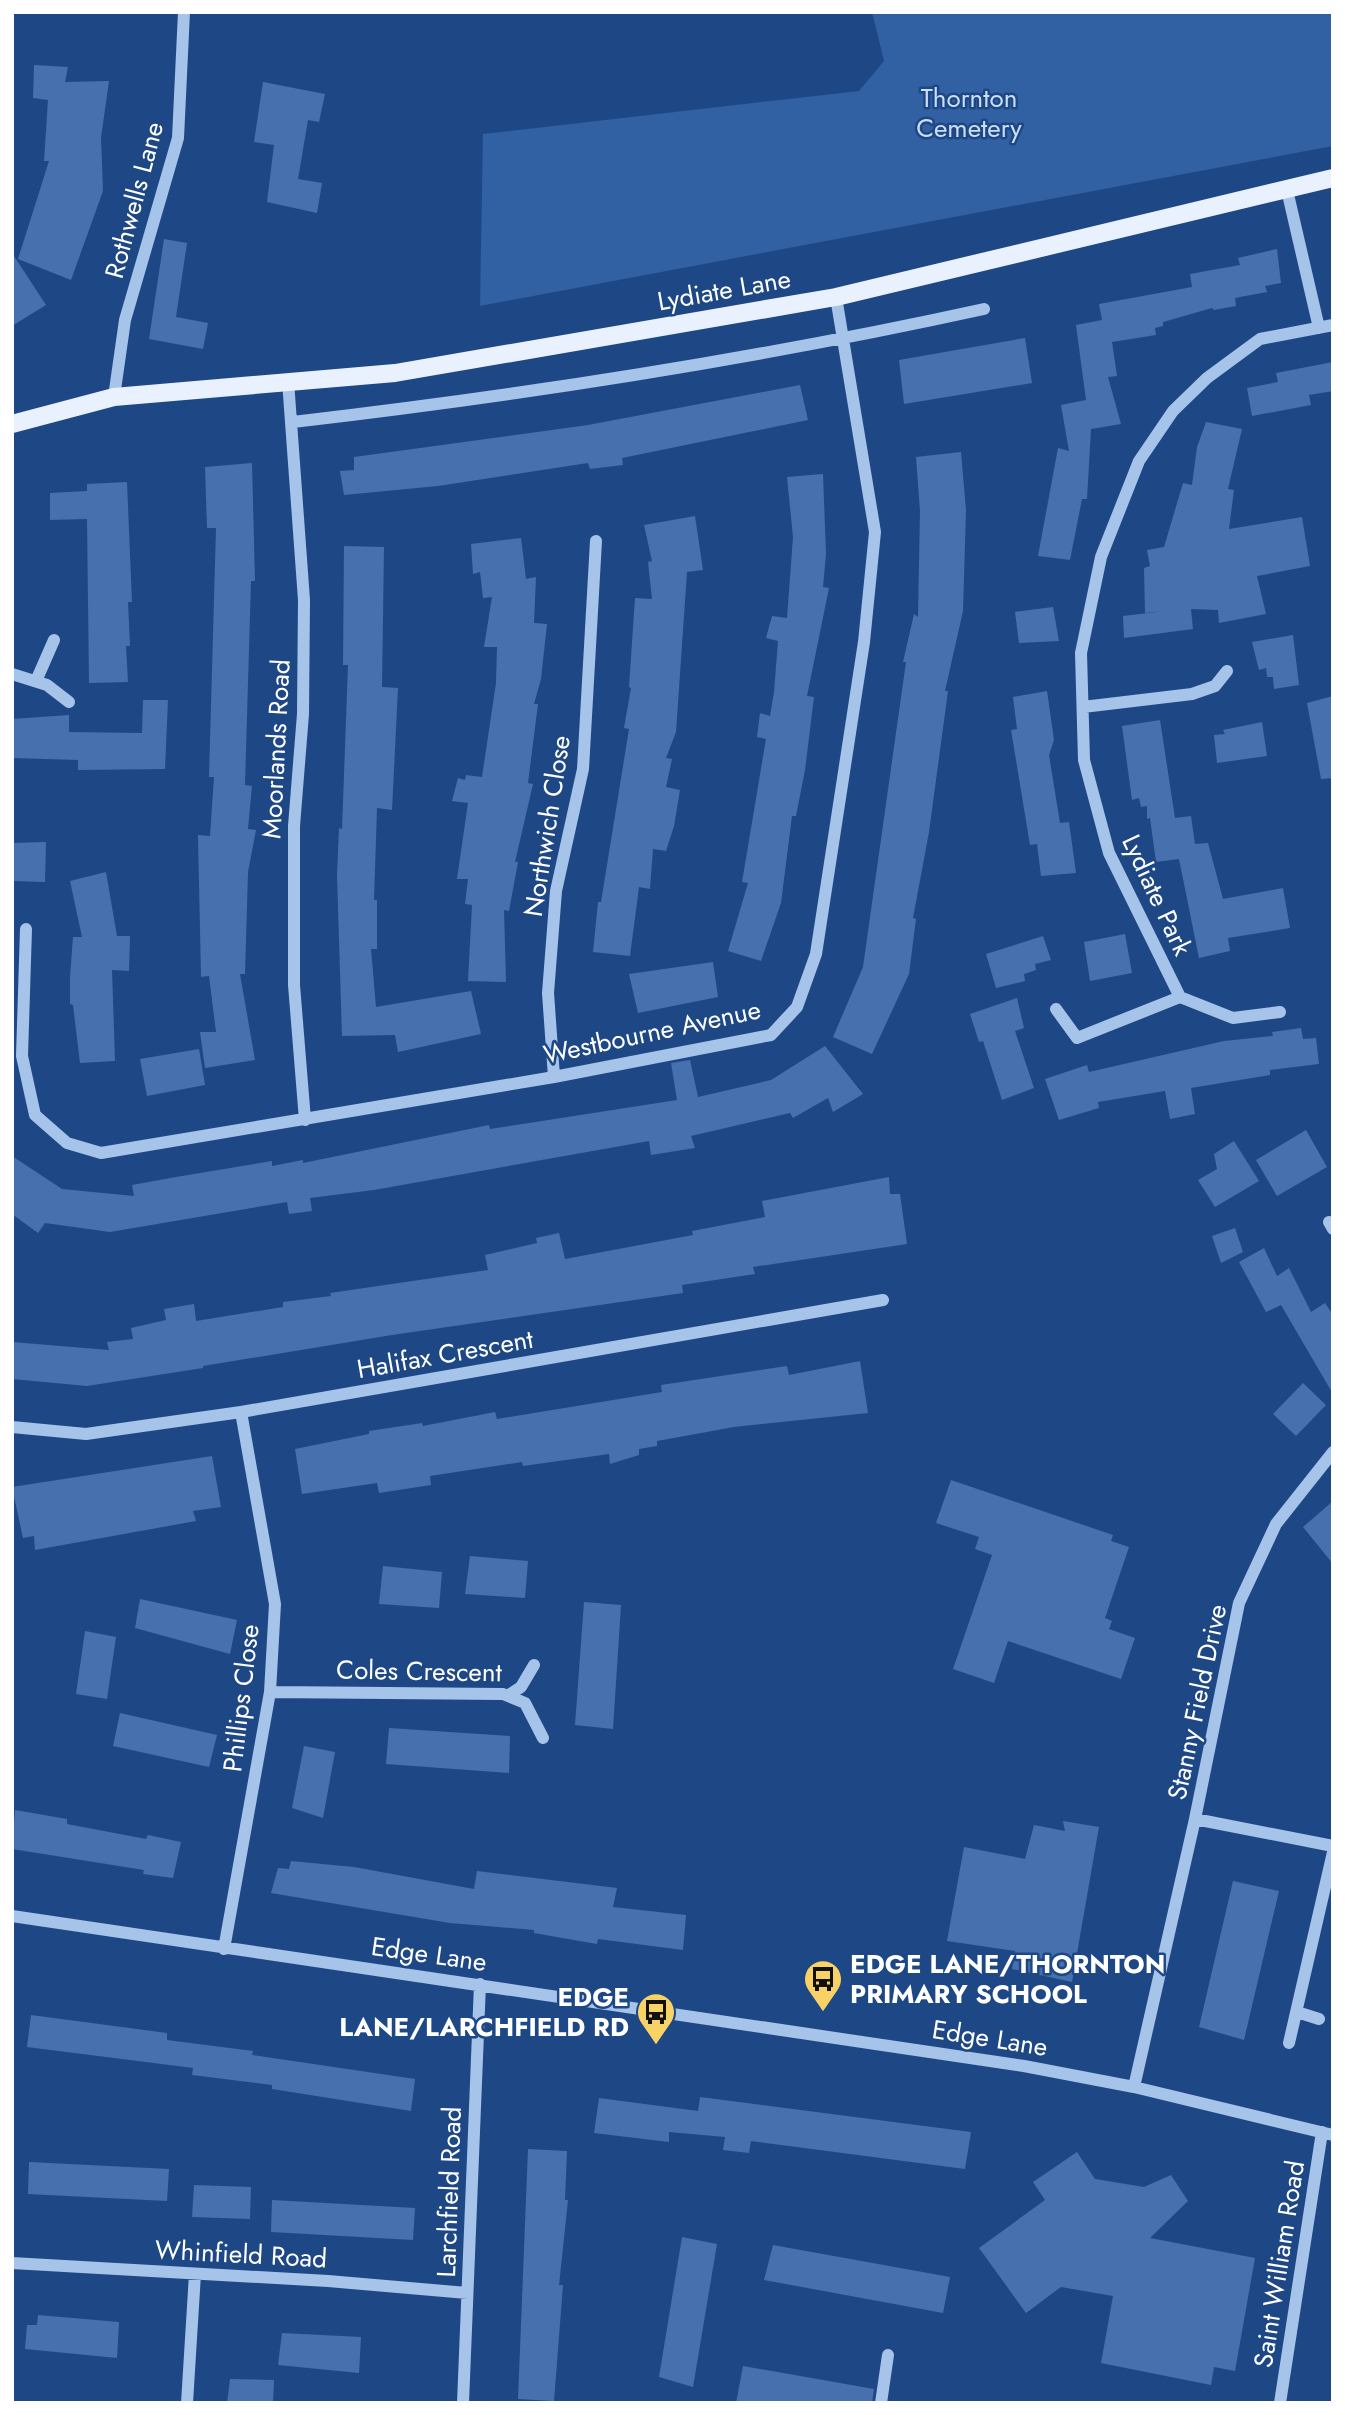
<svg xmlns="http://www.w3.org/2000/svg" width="1345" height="2415" viewBox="0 0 1345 2415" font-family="Jost,sans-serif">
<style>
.green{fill:#3161a3}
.building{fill:#4671ae}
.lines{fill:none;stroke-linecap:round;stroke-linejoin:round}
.minor{stroke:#a6c3ea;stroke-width:12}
.major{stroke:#eaf1fe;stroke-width:18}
.labels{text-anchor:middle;stroke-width:5;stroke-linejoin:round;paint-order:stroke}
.park-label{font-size:26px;fill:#cadef8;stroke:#1e4885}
.street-label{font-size:26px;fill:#fff;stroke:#1e4885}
.poi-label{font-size:26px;font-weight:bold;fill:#fff;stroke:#1e4885;text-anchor:start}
</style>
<rect width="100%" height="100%" fill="#1e4885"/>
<!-- green -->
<path class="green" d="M872 12H1333V146L480 306 483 134 859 91 884 61Z"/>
<!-- building -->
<path class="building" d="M34 65 68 67 65 82 109 81 101 138 103 191 71 280 18 259 49 161H44L48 100 33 98Z
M263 82 325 94 319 122 308 120 298 179 322 183 317 213 267 202 274 145 254 142Z
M164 239 187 243 176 317 208 323 203 349 149 339Z
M1277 249 1281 283 1265 286 1267 292 1235 298 1236 306 1214 310 1212 308 1163 322V326L1155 328 1156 335 1112 342 1117 376 1108 377 1121 424 1091 429 1087 499H1082L1070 560 1038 556 1058 448 1069 451 1061 405 1086 400 1076 325 1102 320 1099 304 1192 287 1190 274 1240 265 1238 258Z
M12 253 46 305 12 326Z
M1025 338 1032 383 904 404 899 360Z
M1333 362V391L1309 395 1311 405 1252 416 1247 388 1278 382 1276 373Z
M800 385 808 420 622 458 623 465 590 469 588 463 438 486 344 495 340 471 354 470V457L588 425Z
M1206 422 1242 429 1228 489 1234 490 1229 529 1302 517 1310 566 1257 576 1266 614 1219 623 1218 610 1191 609 1193 629 1124 638 1123 616 1165 611 1145 613 1144 568 1150 566 1147 550 1164 547 1183 483 1192 485 1197 447Z
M961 452 966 510 963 611 945 691H948L929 832 913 918 916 919 909 974 872 1054 833 1037 863 967 906 662H903L914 614 918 617 920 511 916 457Z
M252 463 255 581H251L245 785 252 786 248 829 256 830 248 872 245 974H240L255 1060 205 1068 200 1032H216L209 976 201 977 198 835 210 836 214 777H209L216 528H207L205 467Z
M823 474 826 554 823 587 829 588 807 696 814 697 805 770 796 816H792L781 903 761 961 728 951 748 883 742 882 766 739 757 737 760 713 770 716 774 692 778 641 766 638 772 616 787 618 793 537 787 477Z
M127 482 132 602H128L130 646H126L128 682 89 683 87 519 50 520V493L87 491V484Z
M695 516 703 570 687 572 676 732 666 758 672 759 666 787 680 790 674 826 666 851 653 849 650 889 639 887 630 956 593 952 598 902H601L629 729 624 728 631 688 629 687 635 598 652 599 648 562 652 561 644 525Z
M521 538 526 579 536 577 534 623 547 624 541 679 534 704H538L528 783 533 784 515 862H518L509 911 504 910 506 982 468 981 472 905 465 904 468 879H457L468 803 452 801 458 778 465 780 466 775 482 777 496 683 497 647H484L492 597 483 598 480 572 473 574 471 544Z
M344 546 384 547 382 687 398 688 392 810 377 808 374 900H377V949H371L376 1007 471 991 481 1034 398 1052 395 1035 342 1036 337 875 339 828 342 829 348 665H343Z
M1053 607 1059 641 1019 643 1015 612Z
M1293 635 1299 685 1274 689 1273 677H1267L1266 668 1259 670 1252 642Z
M1047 691 1054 740 1049 755 1060 823 1069 822 1076 873 1041 876 1037 844 1030 845 1011 730 1017 729 1013 697Z
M1333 696V778L1321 779 1307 703Z
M143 700H168L165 769 78 770V760L12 758V719L69 715V732L142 733Z
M1160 720 1175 818 1191 816 1195 844 1208 843 1223 899 1283 888 1290 928 1228 938 1230 951 1199 958 1179 859 1156 862 1150 818 1147 819V806L1141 807 1139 798 1132 800 1122 726Z
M1262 722 1267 756 1217 763 1214 735 1225 734 1223 730Z
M46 842 45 882 12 881V843Z
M106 872 117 936H130L129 971 112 970 115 1061 80 1063 73 1005 70 1004V977L73 937H82L70 881Z
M1125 934 1132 973 1090 981 1084 942Z
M1043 936 1051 960 1035 964 1036 970 1024 974 1025 981 996 988 986 954Z
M713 962 718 997 638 1013 629 974Z
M1017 998 1024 1028 1015 1031 1034 1088 1002 1100 983 1041 979 1042 970 1014Z
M1301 1028 1303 1039 1316 1038 1319 1064 1270 1070V1075L1191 1088 1195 1114 1170 1119 1165 1091 1098 1102 1099 1108 1059 1120 1045 1079 1087 1065 1089 1072 1224 1041 1273 1036 1272 1032Z
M825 1046 863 1094 833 1112 828 1098 793 1118 790 1113 691 1136 695 1148 651 1155 649 1141 374 1190 310 1198 312 1211 289 1214 287 1202 110 1232 45 1223 38 1233 12 1214V1156L62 1189 134 1196 132 1185 176 1177 272 1161V1166L303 1160V1163L489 1125 490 1129 677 1100 671 1063 690 1060 698 1097 771 1080Z
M199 1049 205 1085 147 1096 140 1059Z
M1306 1130 1327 1167 1277 1196 1256 1160Z
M1234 1141 1259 1181 1215 1207 1198 1180 1217 1169 1214 1154Z
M889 1177 890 1194H900L907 1244 753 1267 755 1274 682 1285 683 1293 392 1335 203 1366V1368L87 1386 12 1379V1342L109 1350 107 1342 133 1339 131 1328 166 1320 164 1309 194 1304 196 1321 283 1307V1302L331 1296 330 1293 488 1270 485 1255 537 1243 536 1238 559 1233 565 1259 693 1235 692 1231 765 1217 762 1201Z
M1235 1228 1243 1252 1221 1263 1212 1236Z
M1264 1248 1277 1276 1289 1268 1311 1312 1325 1303 1333 1315V1394L1281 1305 1266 1312 1239 1262Z
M860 1361 868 1413 734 1427 657 1441V1446L639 1449V1455L610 1464 609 1454 523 1466 522 1462 430 1476 431 1485 379 1493 377 1483 302 1494 295 1449 369 1434V1431L422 1423 423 1426 495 1412 497 1419 662 1392 661 1385 787 1366 789 1375Z
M1303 1383 1326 1405 1296 1436 1273 1414Z
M212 1456 221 1507 193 1511 196 1521 35 1550 34 1536 23 1538 12 1487Z
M951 1480 1113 1535 1111 1541 1129 1547 1105 1618 1112 1621 1109 1629 1135 1638 1121 1679 1008 1641 994 1683 953 1669 992 1555 975 1549 979 1537 936 1523Z
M1333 1501V1564L1303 1527Z
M470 1556 528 1561 525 1598 465 1594Z
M383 1566 442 1572 439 1608 379 1604Z
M140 1599 237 1620 230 1654 135 1628Z
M584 1602 621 1605 613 1729 575 1725Z
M85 1631 116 1637 107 1699 76 1694Z
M120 1713 217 1735 209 1767 113 1746Z
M389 1728 510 1736 509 1773 386 1764Z
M304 1746 335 1752 323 1818 292 1808Z
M15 1810 67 1819V1824L146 1839 148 1835 181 1842 173 1878 143 1874 144 1870 12 1849Z
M1063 1821 1099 1827 1072 1982 1012 1969 1015 1951 947 1941 964 1847 1025 1859 1034 1825 1065 1831Z
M291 1861 354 1867 474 1889 477 1871 617 1888 613 1907 686 1915 683 1950 598 1939 597 1944 534 1933V1930L450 1923 271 1893 278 1868 289 1869Z
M1233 1881 1279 1891 1244 2040 1199 2027Z
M31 2015 167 2033V2040L253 2051 252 2055 415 2079 411 2111 272 2089V2085L192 2075 193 2068 27 2047Z
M700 2097 971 2132 965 2169 751 2141 749 2153 723 2150 725 2137 669 2132V2142L594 2133 599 2098 698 2111Z
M528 2149 567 2151 565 2200H568L559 2285H563L554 2401 518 2399Z
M1077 2152 1095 2179 1144 2187 1171 2175 1188 2201 1150 2238 1255 2258 1235 2371 1214 2367 1211 2385 1101 2363 1113 2296 1061 2287 1026 2313 979 2248 1045 2200 1033 2182Z
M29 2162 169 2169 167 2201 28 2194Z
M194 2185 251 2187 250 2219 192 2217Z
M272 2200 415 2208 413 2240 271 2232Z
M682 2237 717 2244 693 2387 659 2377Z
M773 2245 950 2277 943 2313 764 2280Z
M38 2315 119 2322 117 2358 25 2349 27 2325H37Z
M282 2333 361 2337 359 2373 278 2365Z
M743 2366 874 2389 872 2403H736Z
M230 2379 274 2380 273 2403H227Z"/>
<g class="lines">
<!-- minor -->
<path class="minor" d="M1287 190 1319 328
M288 381 304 600 303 714 294 826V985L305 1120
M114 397 125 320 178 138 184 12
M293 422C525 395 756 359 984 309
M12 674 47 685 69 702
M36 681 54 640
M1083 707 1192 694 1215 686 1227 671
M26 929 22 1056 35 1115 67 1143 101 1153 554 1077 771 1035 797 1007 816 954 864 642 875 532 836 297
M1180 997 1233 1018 1280 1012
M1056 1009 1077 1038 1180 997 1109 853 1084 760 1081 653 1101 557 1139 461 1173 411 1207 378 1260 339 1333 325
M554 1077 548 993 556 891 583 769 596 541
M1329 1222 1333 1229
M12 1427 86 1434 241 1412 883 1300
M270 1692 503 1694 525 1703 543 1738
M509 1695 521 1687 534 1665
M1195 1819 1333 1846
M12 1916 1024 2066 1134 2087 1333 2135
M224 1949 270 1692 275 1604 241 1412
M1297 2012 1319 2019
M1289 2043 1333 1852
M1134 2087 1195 1819 1239 1603 1276 1524 1333 1452
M12 2263 328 2281 467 2293
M187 2403 195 2274
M463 2403 480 1984
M881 2403 888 2355
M1280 2403 1322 2132"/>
<!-- major -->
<path class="major" d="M12 424 114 397 395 373 836 297 1333 178"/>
</g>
<!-- icons -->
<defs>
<symbol id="bus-pin" viewBox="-11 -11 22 30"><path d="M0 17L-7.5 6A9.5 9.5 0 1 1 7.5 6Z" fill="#f9d265" stroke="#1e4885"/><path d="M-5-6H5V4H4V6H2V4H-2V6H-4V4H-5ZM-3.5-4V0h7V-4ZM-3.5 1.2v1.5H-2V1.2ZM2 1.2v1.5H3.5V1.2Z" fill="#111"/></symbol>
</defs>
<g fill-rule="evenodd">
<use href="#bus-pin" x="801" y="1957" width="44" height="60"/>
<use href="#bus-pin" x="634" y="1990" width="44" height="60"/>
</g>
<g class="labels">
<!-- park labels -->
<g class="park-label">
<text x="969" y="107">Thornton<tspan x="969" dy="30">Cemetery</tspan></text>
</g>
<!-- street labels -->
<g class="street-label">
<text transform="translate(134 200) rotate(-75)" y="9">Rothwells Lane</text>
<text transform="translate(724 290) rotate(-10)" y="9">Lydiate Lane</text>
<text transform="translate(276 749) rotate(-87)" y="9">Moorlands Road</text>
<text transform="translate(547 826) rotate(-81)" y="9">Northwich Close</text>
<text transform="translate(1157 895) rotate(65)" y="9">Lydiate Park</text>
<text transform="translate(652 1032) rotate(-12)" y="9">Westbourne Avenue</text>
<text transform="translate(445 1354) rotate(-10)" y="9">Halifax Crescent</text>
<text transform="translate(419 1671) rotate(1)" y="9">Coles Crescent</text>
<text transform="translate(241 1698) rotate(-83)" y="9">Phillips Close</text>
<text transform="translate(1197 1702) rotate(-78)" y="9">Stanny Field Drive</text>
<text transform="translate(429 1954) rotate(8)" y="9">Edge Lane</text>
<text transform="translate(990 2038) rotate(9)" y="9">Edge Lane</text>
<text transform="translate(449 2192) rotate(-88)" y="9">Larchfield Road</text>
<text transform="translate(241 2254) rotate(3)" y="9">Whinfield Road</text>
<text transform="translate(1279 2264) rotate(-81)" y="9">Saint William Road</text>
</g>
<!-- poi labels -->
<g class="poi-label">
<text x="850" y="1973">EDGE LANE/THORNTON<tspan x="850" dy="30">PRIMARY SCHOOL</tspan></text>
<text x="629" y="2006" text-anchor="end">EDGE<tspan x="629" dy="30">LANE/LARCHFIELD RD</tspan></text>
</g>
</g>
<!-- border -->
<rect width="1345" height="2415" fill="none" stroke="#ffffff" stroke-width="28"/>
</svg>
